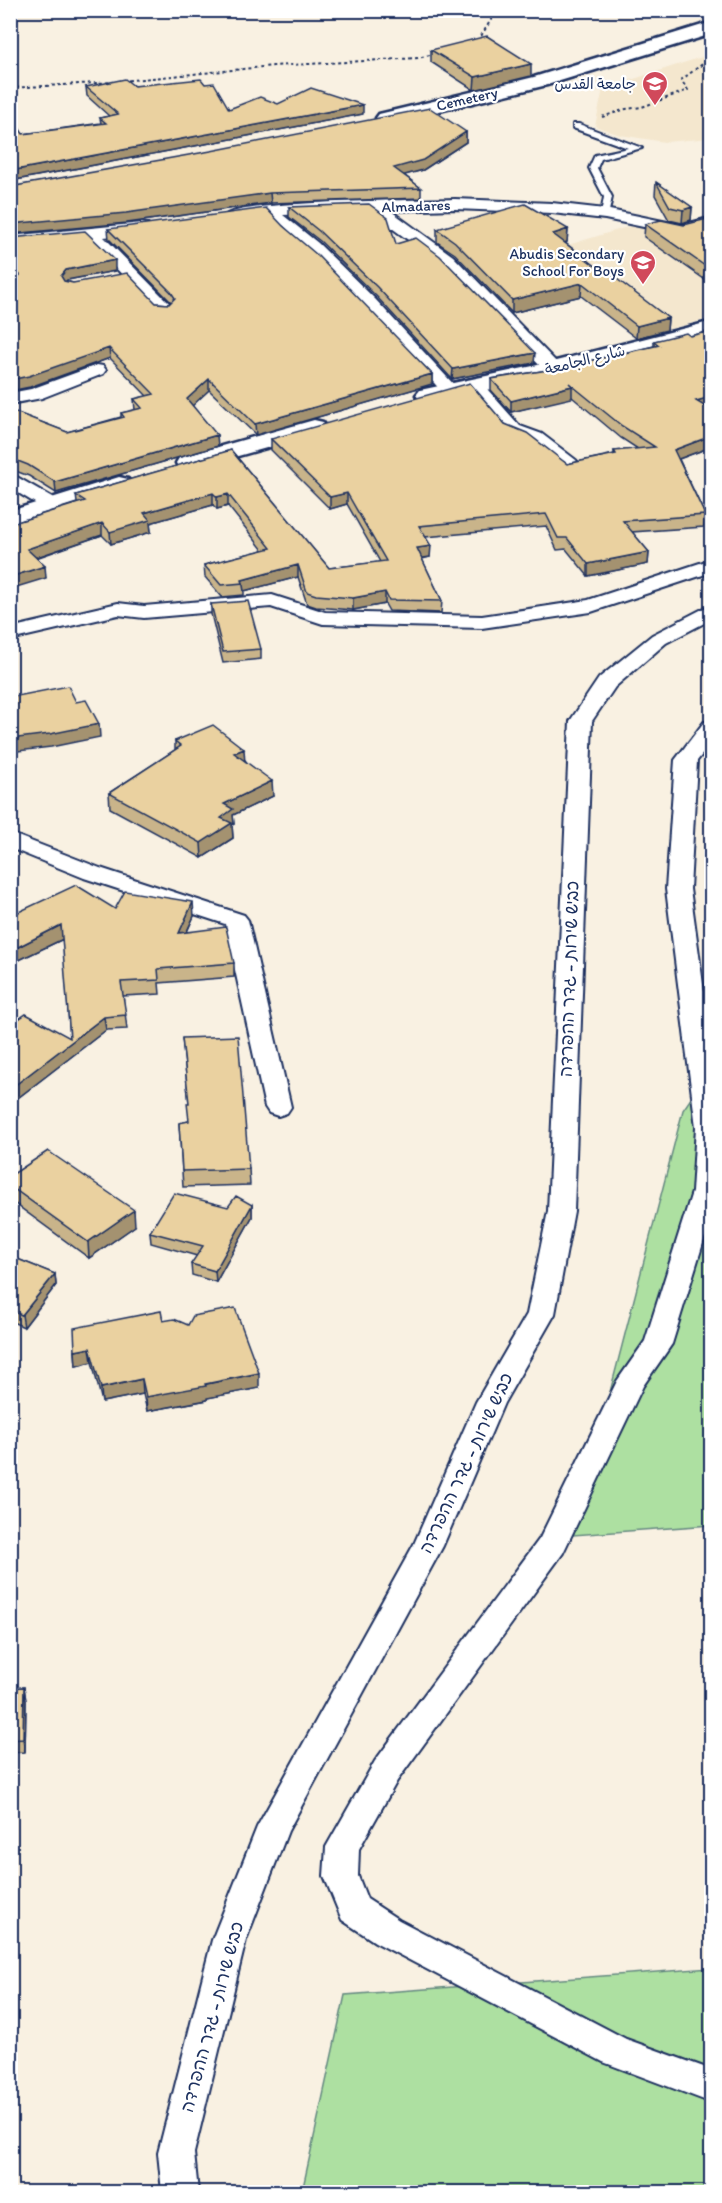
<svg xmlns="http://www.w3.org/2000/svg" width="722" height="2203" viewBox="0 0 722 2203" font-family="Itim,'Playpen Sans Arabic','Playpen Sans Hebrew',sans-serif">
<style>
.built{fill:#f4e7ce}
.green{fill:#ade0a1;stroke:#648880;stroke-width:1.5}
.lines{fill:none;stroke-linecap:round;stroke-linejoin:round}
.lane-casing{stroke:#1b2f5e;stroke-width:4}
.street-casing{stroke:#1b2f5e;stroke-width:4}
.secondary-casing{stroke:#1b2f5e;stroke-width:5}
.path{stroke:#1b2f5e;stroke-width:2;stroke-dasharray:3 3;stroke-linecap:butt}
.lane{fill:#fff;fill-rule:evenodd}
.street{fill:#fff;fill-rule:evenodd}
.secondary{fill:#fff;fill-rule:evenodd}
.wall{fill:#c9b48a;stroke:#1b2f5e;stroke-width:1.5}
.shaded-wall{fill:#a49270;stroke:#1b2f5e;stroke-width:1.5}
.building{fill:#ead1a0;stroke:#1b2f5e;stroke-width:1.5}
.labels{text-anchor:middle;stroke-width:4.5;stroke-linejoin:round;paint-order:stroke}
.far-poi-label{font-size:15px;fill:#1b2f5e;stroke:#fff;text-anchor:end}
.far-street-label{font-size:15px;fill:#1b2f5e;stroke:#fff}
.street-label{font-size:18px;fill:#1b2f5e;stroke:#fff}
</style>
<rect width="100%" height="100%" fill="#f9f1e2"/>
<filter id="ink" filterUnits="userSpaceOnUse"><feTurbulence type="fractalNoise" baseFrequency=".0167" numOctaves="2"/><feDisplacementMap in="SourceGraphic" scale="12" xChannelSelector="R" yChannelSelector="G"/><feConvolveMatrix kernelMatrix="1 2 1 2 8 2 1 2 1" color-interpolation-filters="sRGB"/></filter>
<g filter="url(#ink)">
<!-- built -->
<path class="built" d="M711 54V138L665 142 620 135 595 126 603 89Z
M634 225 675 236 711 232V318L636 338 535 255Z"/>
<!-- green -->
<path class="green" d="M711 1069V1525L573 1535 683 1110Z
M711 1968V2192H302L345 1995Z"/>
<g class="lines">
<defs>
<path id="lane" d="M573 124H579L642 148 601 159 597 168 612 197 608 216 601 214 604 197 589 168 595 155 628 148 573 128Z"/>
<path id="street" d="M455 199 552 203 605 209 682 225 712 217V227L682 235 605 219 552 213 455 209 391 211 453 256 559 365 562 369 559 373H547L441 264 370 212 283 215 318 243 375 299 458 389 455 393H443C403 347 361 305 318 262 301 246 280 234 267 216L234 220 226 215C237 201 425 200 455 199Z
M142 223 148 224 150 228 148 232 104 237 170 304 173 308 170 312H158L87 238 10 246V236Z
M97 365 103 366 106 370 103 374 42 398 10 404V393L31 389Z
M474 380 480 381 520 426 542 434 576 460 579 464 576 468H562L528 442 506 434 465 385 468 381Z
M10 473 59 501 62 505 59 509H45L10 488Z
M712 559V572L591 612 482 628 323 624 271 607 144 618 118 615 10 640V628L118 603 144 606 272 595 325 612 482 616 588 600Z
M712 604V619L666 643 615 687 592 721 574 1211 555 1314 504 1403 443 1546 288 1831 246 1940 194 2153 198 2192H162L158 2153 212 1940 257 1827 414 1544 476 1402 527 1314 548 1211 570 721 599 678 652 635Z
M712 721V742L697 761 690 889 712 1050V1214L672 1344 643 1386 563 1553 397 1781 359 1849 358 1876 367 1899 399 1920 626 2039 712 2070V2103L603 2062 375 1942 342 1920 324 1876 326 1847 375 1761 540 1538 617 1381 645 1341 692 1192 696 1127 666 889 675 760 704 722Z
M10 833 100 868 244 915 248 920 291 1107 287 1113 278 1116 269 1113 265 1107 225 924 84 878 10 848Z"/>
<path id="secondary" d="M712 22V34L547 85 386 124 379 122 376 118 379 114 534 77Z
M709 322 712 323V335L553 376 428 402 420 400 416 395 420 390 552 362Z
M314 420 323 422 326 427 323 432 188 470 179 468 176 463 179 458Z
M119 477 128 479 131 484 128 489 10 526V511Z"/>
</defs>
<!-- lane casing -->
<use href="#lane" class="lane-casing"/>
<!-- street casing -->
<use href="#street" class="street-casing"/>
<!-- secondary casing -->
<use href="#secondary" class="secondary-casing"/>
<!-- path -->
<path class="path" d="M478 41 497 10
M122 81 273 66 418 58 434 54
M10 88 114 82
M602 117 626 109 642 107 688 90 681 80 712 57"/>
<!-- lane -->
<use href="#lane" class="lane"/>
<!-- street -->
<use href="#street" class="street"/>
<!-- secondary -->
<use href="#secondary" class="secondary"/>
</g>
<!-- wall -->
<path class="wall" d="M431 50 531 76 474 90 431 62Z
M205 84 229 109 278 104 363 114 10 181V121L23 134 101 123 100 118 109 116 87 96 86 87Z
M466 132V142L423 170 404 175 421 188V198L271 203 127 223 10 234V187Z
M656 182 692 207 691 220 682 223 669 220 655 195Z
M289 207 396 244 534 363 452 379 377 297 320 241 289 217Z
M711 222 704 279 644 237 645 224 684 225Z
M283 226 432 374V384L256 435 209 390 192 405 218 446 56 493 29 476 10 469V410L67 432 121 417V413L135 410 134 399 147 396 110 358 30 387 10 391V282L16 278 10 272V238L115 271 67 280 65 281 156 303 169 304 171 302 109 239 108 229Z
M437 229H568L567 242H564L606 274 668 318 667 330 636 338 581 296 512 313 455 254 437 242Z
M711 331V408H708L711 447 679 459 705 515 704 527 632 532 649 552 648 564 588 576 566 549 557 550 546 526 425 537 430 557 422 559 442 601 441 613 389 611 385 604 353 610 316 607 307 604 298 577 244 591V595L222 597 205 577 204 565 263 550 228 506 217 509 213 505 150 523 151 532 111 544 102 535 36 558 46 578 14 523 77 503 76 495 231 450 329 568 380 562 347 504 330 509 271 450V439L505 424 567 464 614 454V451L638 449 621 438 572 397 511 412 491 390V379L554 369 654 346V341L690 336Z
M211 604 261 649V659L223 663 211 614Z
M175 741 245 760 273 796 233 815 234 824 232 825 233 838 202 858 110 808 109 793 175 750Z
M115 909 194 916 187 932 234 963V977L159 983 160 994 123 996 127 1029 106 1030 10 1104V1025L70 1038 63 939 17 961 10 956V916Z
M182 1038 249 1169 250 1185 183 1187 179 1123 189 1121V1103Z
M10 1176 135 1226 89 1258 10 1200Z
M252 1205V1217L216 1282 192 1275 191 1264 197 1256 151 1243 150 1232 228 1207Z
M10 1256 55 1274 56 1285 24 1327 10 1321Z
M163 1321 259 1388 207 1398V1400L147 1411 143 1394 102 1402 92 1362 76 1366 75 1351Z
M24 1687 26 1701 25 1752 10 1753V1688Z"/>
<!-- shaded-wall -->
<path class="shaded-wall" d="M531 64V76L474 90 475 77Z
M363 105V114L10 181V171Z
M466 132V142L423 170 394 178V168Z
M270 193 271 203 127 223 10 234V224Z
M692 207 691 220 682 223 683 210Z
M568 229 567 242 552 246 553 234Z
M115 260V271L67 280 62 286 61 276 66 270Z
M711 264V277L704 279 705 266Z
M582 283 581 296 512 313V300Z
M668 318 667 330 636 338 637 326Z
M109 348 110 358 30 387 10 391V380Z
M535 353 534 363 452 379 453 369Z
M432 374V384L256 435 255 424Z
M209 379V390L188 410 187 399Z
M572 386V398L511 412V401Z
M711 397V408L695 412 696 401Z
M217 435 218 446 56 493 55 482Z
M711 436V447L673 461 674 450Z
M213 493V505L150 523 151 532 111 544 110 532 144 513Z
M347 493V504L330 509V497Z
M228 494V506L217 509V497Z
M102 523V535L28 560 27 549Z
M431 546 430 557 417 559V548Z
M649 552 648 564 588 576V564Z
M298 565V577L244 591 242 580Z
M45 566 46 578 10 589V577Z
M385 592V604L353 610V598Z
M99 724 100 737 51 747 10 752V739Z
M244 749 245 764 234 753Z
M272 781 273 796 233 815 234 824 232 825 233 838 202 858 201 843 221 818 224 804Z
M193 902 194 916 180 946 179 933Z
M61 925 63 939 17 961 16 948Z
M104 1017 106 1030 10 1104V1089Z
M252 1205V1217L216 1282 215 1271Z
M134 1210 135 1226 89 1258 88 1242Z
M55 1274 56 1285 24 1327 22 1315Z
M90 1348 92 1362 76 1366 75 1351Z
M259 1373V1388L207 1398V1400L147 1411 146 1397Z
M142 1379 143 1394 102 1402 101 1388Z
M24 1687 26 1701 25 1752 23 1739Z"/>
<!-- building -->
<path class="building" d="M487 36 531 64 475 77 431 50Z
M125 79 134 86 201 79 205 84 214 83 229 109 260 97 278 104 311 88 363 105 10 171V121L14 120 23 134 106 123 100 118 118 114 86 87Z
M430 108 466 132 423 160 394 168 421 188 270 193 126 213 10 224V187L211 151Z
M656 182 692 207 683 210 670 207Z
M369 204 388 218 396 244 416 238 440 256 535 353 453 369 377 287 319 231 289 207Z
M525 204 568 229 553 234 606 274 609 273 668 318 637 326 582 283 512 300 455 242 437 229Z
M266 208 283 226 316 254 432 374 255 424 209 379 187 399 217 435 55 482 28 465 10 458V410L67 432 124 417 121 413 142 408 134 399 154 394 109 348 29 376 10 380V321L16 319 10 317V282L20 275 10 263V238L85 231 115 260 66 270 61 276 64 281 73 283 127 273 156 303 169 304 175 298 171 292 108 229Z
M707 219 711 222V264L705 266 645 224 661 220 684 225Z
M711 331V397L696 401 711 410V436L674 450 705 515 623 521 649 552 588 564 567 538H558L546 514 419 526 431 546 417 548 442 601 389 600 385 592 353 598 316 595 307 592 298 565 242 580 243 583 221 585 204 565 271 548 228 494 217 497 213 493 144 513 150 520 110 532 102 523 27 549 45 566 10 577V520L14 523 85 501 76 495 231 450 329 568 386 561 347 493 330 497 271 439 470 383 505 424 527 433 567 464 616 454 614 451 655 447 622 426 569 383 572 386 511 401 491 379 554 369 659 345 654 341 686 333 690 336Z
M248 601 261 649 223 652 211 604Z
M68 686 76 702 86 700 99 724 50 734 10 739V701L14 700 12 697Z
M213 725 244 749 234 753 272 781 224 804 233 809 221 818 232 823 201 843 109 793 181 746 175 741Z
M76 885 115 909 125 891 193 902 179 933 226 927 234 963 158 969 159 980 121 982 126 1015 104 1017 10 1089V1025L26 1014 70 1038 61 925 16 948 10 943V916Z
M238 1036 249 1169 182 1171 179 1123 189 1121 187 1103H189L182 1038Z
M48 1151 134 1210 88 1242 10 1186V1176Z
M174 1193 228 1207 236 1196 252 1205 215 1271 191 1264 203 1246 150 1232Z
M10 1256 55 1274 22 1315 10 1311Z
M235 1308 259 1373 205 1384 206 1386 146 1397 142 1379 101 1388 90 1348 75 1351 74 1328 161 1311 163 1321 174 1319 188 1325 193 1316Z
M24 1687 23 1739 10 1740V1688Z"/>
</g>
<!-- icons -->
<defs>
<symbol id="university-pin" viewBox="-11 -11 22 30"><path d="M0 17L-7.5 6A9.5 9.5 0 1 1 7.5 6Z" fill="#d1495b" stroke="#fff"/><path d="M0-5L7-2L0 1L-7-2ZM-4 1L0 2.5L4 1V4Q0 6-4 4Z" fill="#fff"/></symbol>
<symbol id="school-pin" viewBox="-11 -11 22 30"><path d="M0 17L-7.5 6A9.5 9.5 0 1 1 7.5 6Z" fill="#d1495b" stroke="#fff"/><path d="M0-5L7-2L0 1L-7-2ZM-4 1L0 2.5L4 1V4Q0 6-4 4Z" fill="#fff"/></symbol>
</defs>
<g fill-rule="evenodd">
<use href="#university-pin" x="640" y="69" width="30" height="40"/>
<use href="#school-pin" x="628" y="248" width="30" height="40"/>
</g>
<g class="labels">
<!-- far-poi labels -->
<g class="far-poi-label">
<text x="636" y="89">جامعة القدس</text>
<text x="624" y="259">Abudis Secondary<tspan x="624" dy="17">School For Boys</tspan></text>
</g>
<!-- far-street labels -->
<g class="far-street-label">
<text transform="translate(467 99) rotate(-13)" y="5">Cemetery</text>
<text transform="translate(416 206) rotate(-2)" y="5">Almadares</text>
<text transform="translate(585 360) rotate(-14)" y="5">شارع الجامعة</text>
</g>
<!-- street labels -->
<g class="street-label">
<text transform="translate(569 979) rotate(-88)" y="6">כביש שירות - גדר ההפרדה</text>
<text transform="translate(466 1463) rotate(-65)" y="6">כביש שירות - גדר ההפרדה</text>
<text transform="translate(212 2017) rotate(-75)" y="6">כביש שירות - גדר ההפרדה</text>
</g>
</g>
<!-- margin -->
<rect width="722" height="2203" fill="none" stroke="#fff" stroke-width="36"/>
<rect x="18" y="18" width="686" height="2167" fill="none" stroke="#1b2f5e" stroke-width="2" filter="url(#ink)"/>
</svg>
